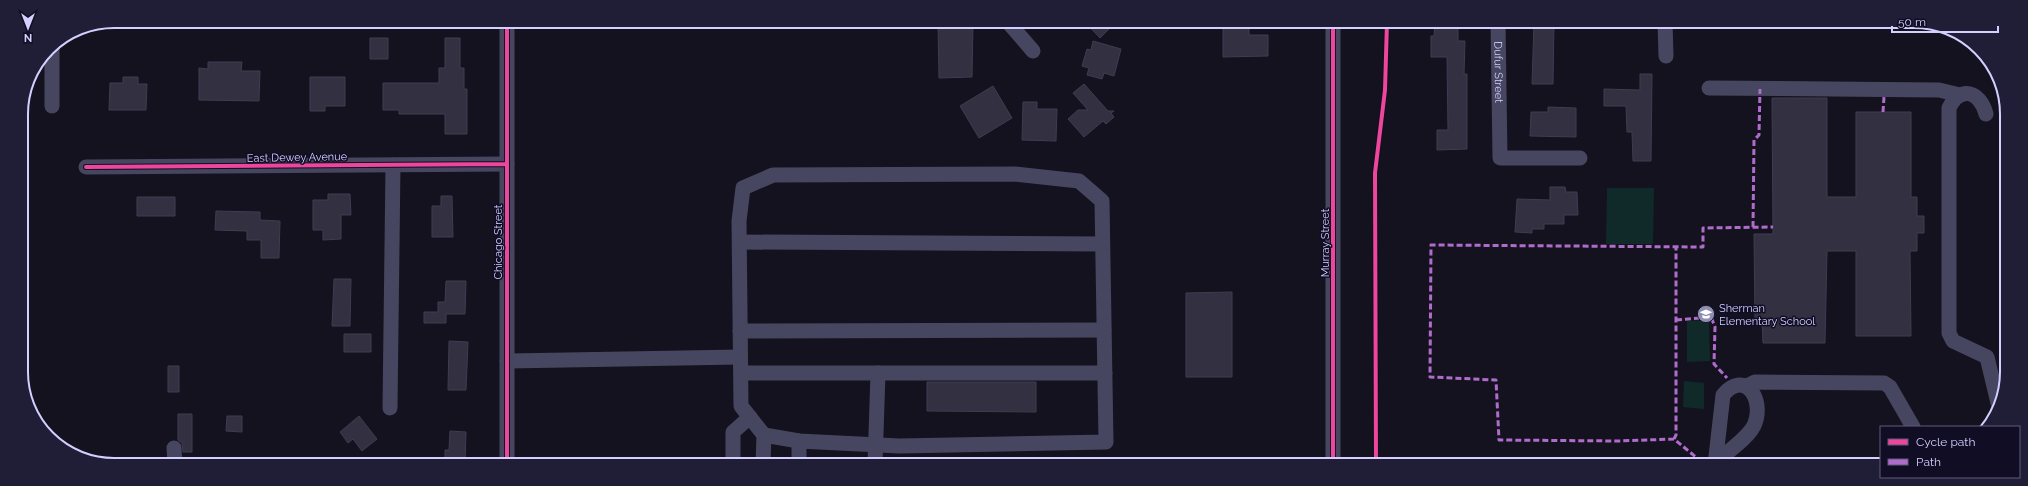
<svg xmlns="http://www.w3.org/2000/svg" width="2028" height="486" viewBox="0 0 2028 486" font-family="Raleway,sans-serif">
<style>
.green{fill:#102a2a}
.building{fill:#323041;stroke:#3f3c53}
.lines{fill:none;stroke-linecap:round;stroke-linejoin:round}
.minor{stroke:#464660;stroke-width:15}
.quiet{stroke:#b06ccc;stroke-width:3;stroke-dasharray:6 3;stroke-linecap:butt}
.cycleway-casing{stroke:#100d24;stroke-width:6}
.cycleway{stroke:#ed469a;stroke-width:4}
.labels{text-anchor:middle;stroke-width:3;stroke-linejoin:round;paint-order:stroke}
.street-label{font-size:11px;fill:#d3d0ff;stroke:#100d24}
.poi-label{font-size:11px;fill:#d3d0ff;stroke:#100d24;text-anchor:start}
.rim{fill:none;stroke:#d3d0ff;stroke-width:2}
</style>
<rect width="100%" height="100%" fill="#14121f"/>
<!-- green -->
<path class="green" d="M1607 188H1654L1653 244H1606Z
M1709 320 1710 361 1687 362V321Z
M1684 381 1704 383V409L1683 407Z"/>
<!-- building -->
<path class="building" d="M938 22H973L972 77 939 78Z
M1085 22H1116L1100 38Z
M1223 22H1249V35H1268V56L1223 57Z
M1534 22H1554L1553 84H1532Z
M1435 23 1458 24V41H1465L1464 74H1467V149L1437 150V130H1448L1447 57H1431V36H1434Z
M370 38H388V59H370Z
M445 38H460V68H464V89H467V134H445V114H399V110H383V83H439V68H445Z
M1093 41 1121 49 1114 76 1104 73 1102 79 1087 75 1089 68 1082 66 1087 49 1091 50Z
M208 62H242L241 71H260L259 101 199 100V68L208 69Z
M1640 74H1652L1651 161H1633L1632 132H1627L1626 106H1604V89L1640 90Z
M123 77H138V84H147L146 110H109L110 83H123Z
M310 77H345V106H325V111H310Z
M1084 84 1108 111H1114L1111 113 1114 117 1106 124 1103 121 1084 137 1068 119 1078 110H1088L1073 93Z
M993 86 1012 118 979 138 960 106Z
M1772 98H1827V197H1856V112H1911V197H1917V216H1924V233H1917V251H1910L1911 336H1856V251H1827L1825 343H1763L1762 321H1755L1754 234H1773Z
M1023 102H1037V109H1057L1056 141 1022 140Z
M1548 107 1576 108V137L1530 136 1531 112H1548Z
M1550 187H1565L1566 192H1577L1578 215H1564V224H1544V229H1532V233L1515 232 1517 199 1550 200Z
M328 194H350L351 215H341V239L323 240V230H313V200H328Z
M441 196H452L453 237H432V206H441Z
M137 197H175V216H137Z
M216 211 260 212V220L280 221 279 258H261V240H247V231L215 230Z
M334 279H351L350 326H332Z
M446 281H466L465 314H446V323H424V312H438V302H445Z
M1232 292V377H1186V293Z
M344 334H371V352H344Z
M449 341 468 342 466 390H448Z
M168 366H179V392H168Z
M927 382H1036V412L927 411Z
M178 414H192V452H183L182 443 178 440Z
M227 416H242V432L226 431Z
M359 416 377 439 362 451 353 439 348 443 340 432Z
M450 431 466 432 465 464H445V450H449Z"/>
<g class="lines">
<!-- minor -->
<g class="minor">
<path d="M507 21V464"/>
<path d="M1008 22 1033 51"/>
<path id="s1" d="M1498 22 1500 158H1580"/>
<path d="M1665 22 1666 56"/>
<path d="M1709 88 1939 90 1960 95"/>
<path d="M52 106V46"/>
<path d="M1986 114C1980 91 1960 85 1949 108V333L1953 341 1987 357 1998 403"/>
<path d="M86 167 507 164"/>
<path d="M1015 174 1079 181 1102 201 1106 442 899 446 799 441 764 435 741 406 739 221 743 188 773 175Z"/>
<path d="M740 242 1102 244"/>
<path d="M740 331 1104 330"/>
<path d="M507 361 740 357"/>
<path d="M741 373H1105"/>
<path d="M1747 386 1755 382 1884 383 1890 387 1913 427"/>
<path d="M390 408 393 165"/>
<path d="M174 448 175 463"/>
<path d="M733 464V432L750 417"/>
<path d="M763 464 764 435"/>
<path d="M799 464V441"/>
<path d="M875 464 878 373"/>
<path d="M1333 464V22"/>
<path d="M1715 465 1723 395C1745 369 1764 399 1755 423 1751 436 1727 452 1716 462"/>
</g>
<!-- quiet -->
<path class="quiet" d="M1883 112 1884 97
M1753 227 1754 140 1759 135 1760 89
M1676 320 1711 317 1715 327 1714 364 1727 378
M1674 439 1676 435V246
M1702 462 1674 439 1618 441 1499 440 1496 380 1430 377 1431 245 1703 247V228L1773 227"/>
<defs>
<path id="cycleway" d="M507 21V464
M86 167 507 164
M1333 464V22
M1376 464 1375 173 1385 90 1387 22"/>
</defs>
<!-- cycleway casing -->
<use href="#cycleway" class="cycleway-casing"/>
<!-- cycleway -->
<use href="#cycleway" class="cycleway"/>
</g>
<!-- icons -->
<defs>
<symbol id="school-disc" viewBox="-11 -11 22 22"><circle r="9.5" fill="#908eb1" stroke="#100d24"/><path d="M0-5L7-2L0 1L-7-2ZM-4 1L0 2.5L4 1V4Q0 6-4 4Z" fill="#fff"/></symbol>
</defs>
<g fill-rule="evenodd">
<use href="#school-disc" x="1696" y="304" width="20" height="20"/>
</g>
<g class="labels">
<!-- street labels -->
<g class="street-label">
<text dy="4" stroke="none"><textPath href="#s1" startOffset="50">Dufur Street</textPath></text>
<text transform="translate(297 157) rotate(-1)" y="4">East Dewey Avenue</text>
<text transform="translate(498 242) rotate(-90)" y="4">Chicago Street</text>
<text transform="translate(1325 243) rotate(-90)" y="4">Murray Street</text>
</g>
<!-- poi labels -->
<g class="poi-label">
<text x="1719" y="312">Sherman<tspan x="1719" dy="13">Elementary School</tspan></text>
</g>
</g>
<!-- crop -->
<path d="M0 0H2028V486H0ZM114 28H1914A86 86 0 0 1 2000 114V372A86 86 0 0 1 1914 458H114A86 86 0 0 1 28 372V114A86 86 0 0 1 114 28Z" fill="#201d36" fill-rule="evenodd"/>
<path class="rim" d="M114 28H1914A86 86 0 0 1 2000 114V372A86 86 0 0 1 1914 458H114A86 86 0 0 1 28 372V114A86 86 0 0 1 114 28Z"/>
<!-- legend -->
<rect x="1880" y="426" width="140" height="52" fill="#100d24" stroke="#5e5b7c"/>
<rect x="1888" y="439" width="20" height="6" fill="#ed469a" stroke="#5e5b7c"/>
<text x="1916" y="446" font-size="12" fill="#d3d0ff">Cycle path</text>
<rect x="1888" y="459" width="20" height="6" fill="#b06ccc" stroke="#5e5b7c"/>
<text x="1916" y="466" font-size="12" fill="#d3d0ff">Path</text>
<!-- north arrow -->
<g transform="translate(28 28) rotate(180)" stroke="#100d24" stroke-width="3" paint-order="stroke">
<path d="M0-3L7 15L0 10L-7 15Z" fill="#d3d0ff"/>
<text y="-6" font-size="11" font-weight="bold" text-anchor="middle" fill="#d3d0ff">N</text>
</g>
<!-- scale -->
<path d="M1892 26v6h106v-6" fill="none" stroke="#d3d0ff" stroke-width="2"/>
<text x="1898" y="26" font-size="12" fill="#d3d0ff" stroke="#100d24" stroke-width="3" paint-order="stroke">50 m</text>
</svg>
